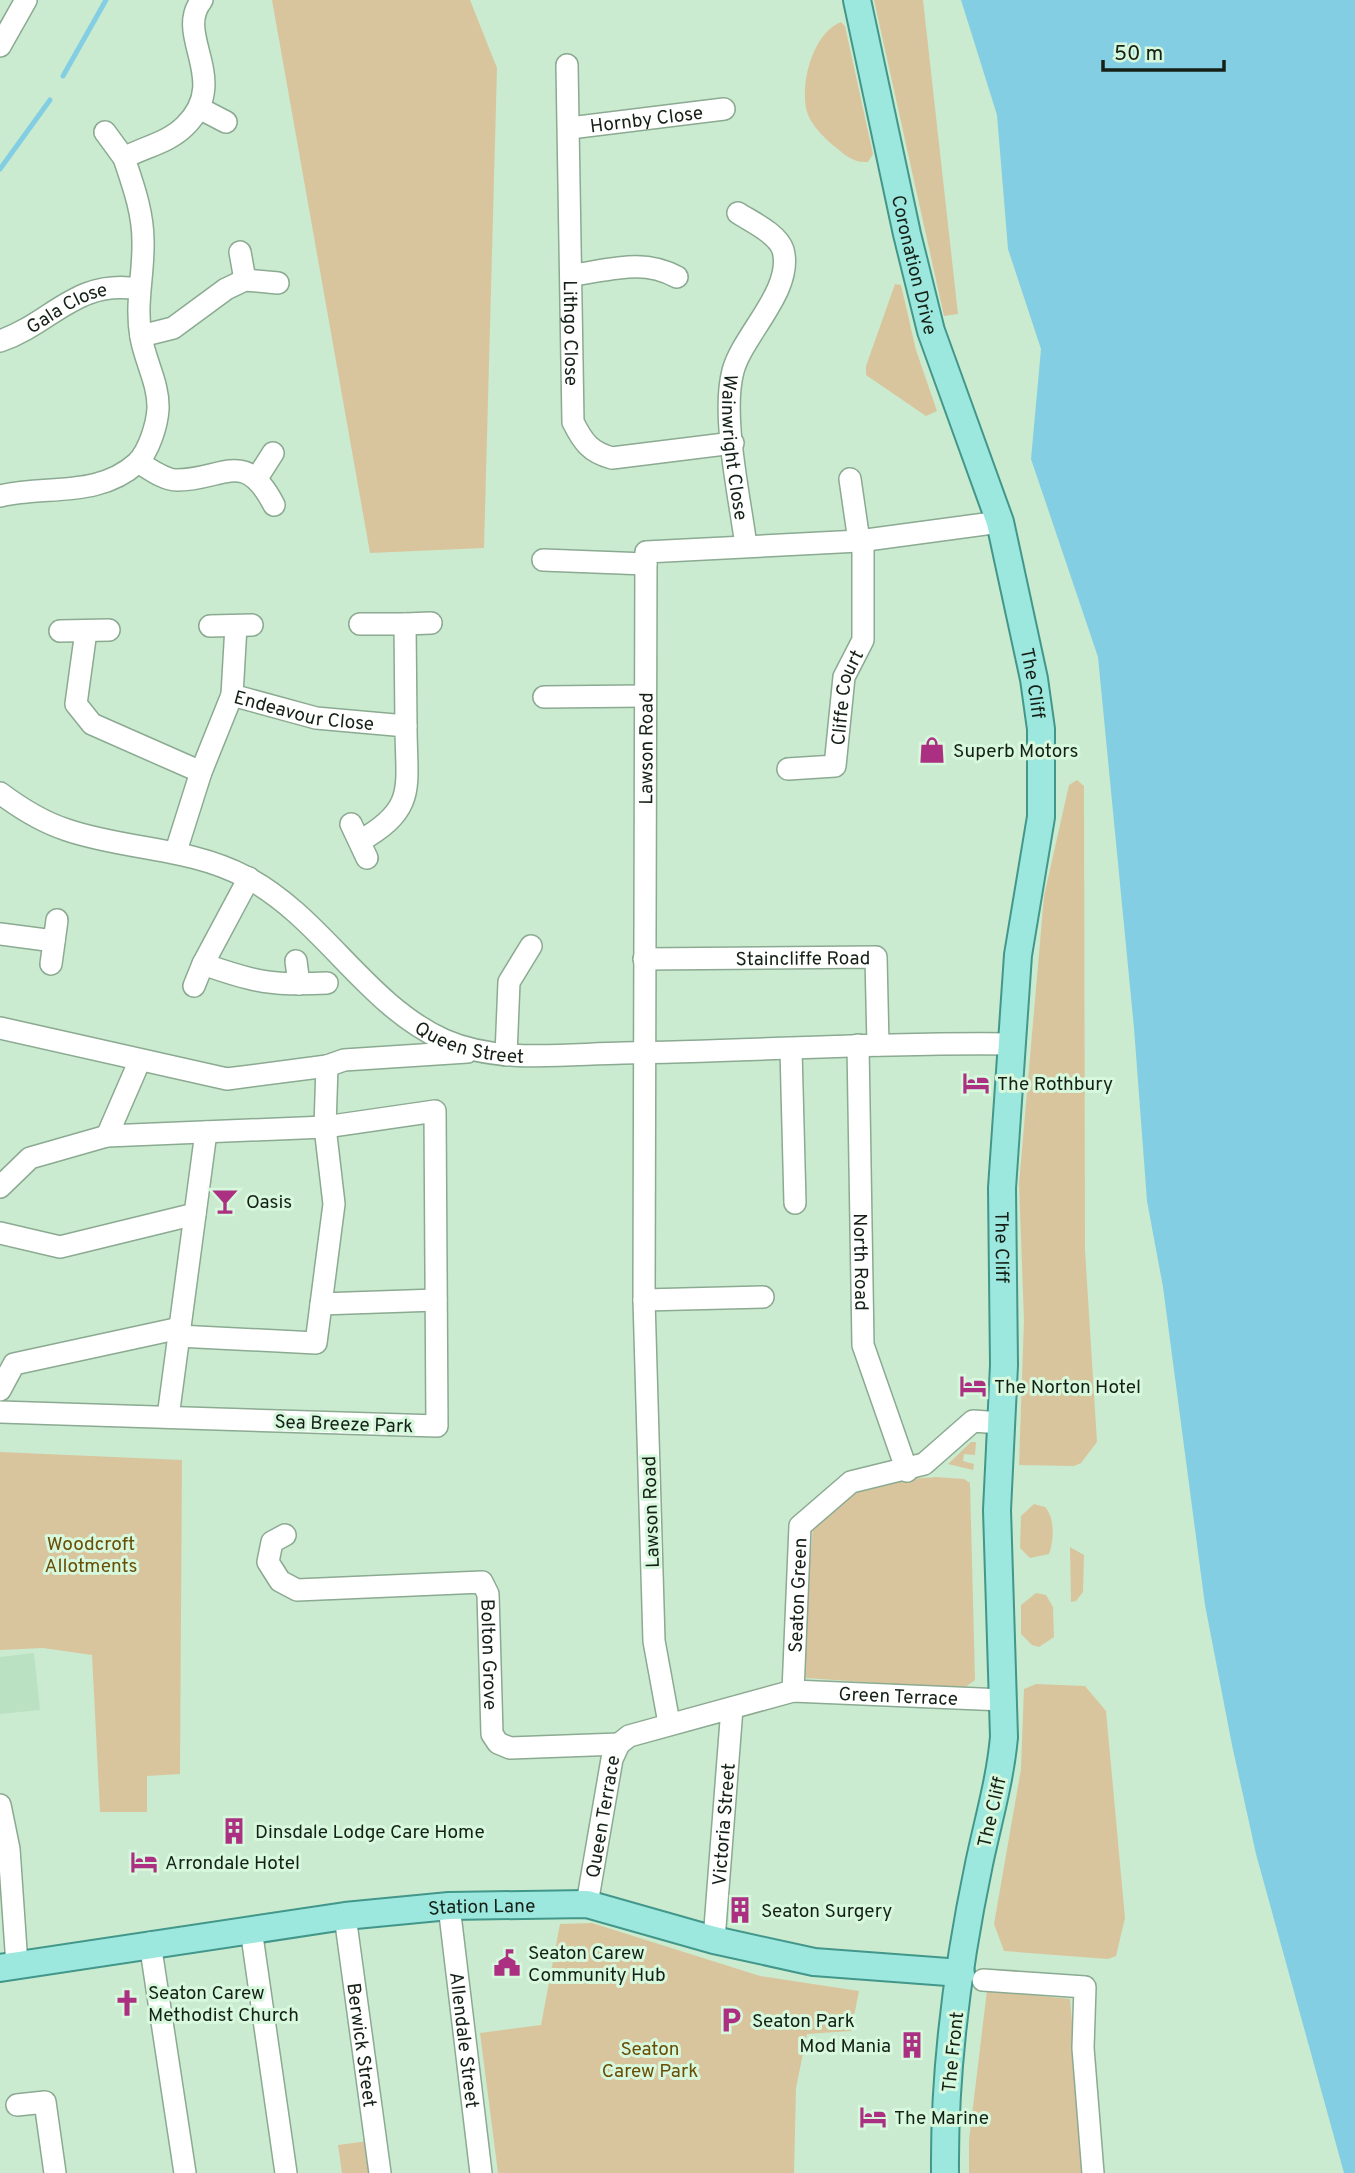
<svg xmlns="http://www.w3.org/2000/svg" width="1355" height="2173" viewBox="0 0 1355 2173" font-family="Overpass,sans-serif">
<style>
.built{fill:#bae1c2}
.green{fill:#d9c59d}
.water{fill:#84cee3}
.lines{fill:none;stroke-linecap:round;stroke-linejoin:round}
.stream{stroke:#84cee3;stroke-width:5}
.minor-casing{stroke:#8baa91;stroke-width:24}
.major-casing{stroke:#42978a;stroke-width:30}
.minor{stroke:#fff;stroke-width:21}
.major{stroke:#9ce7de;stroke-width:26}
.labels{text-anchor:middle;stroke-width:6;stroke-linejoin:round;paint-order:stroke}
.street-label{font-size:19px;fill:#152117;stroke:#d7f8dd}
.poi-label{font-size:19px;fill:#152117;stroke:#d7f8dd;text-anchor:start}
.park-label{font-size:19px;fill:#694e06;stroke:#d7f8dd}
</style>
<rect width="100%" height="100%" fill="#caebd0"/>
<!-- built -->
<path class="built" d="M34 1653 40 1710 0 1714V1657Z"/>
<!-- green -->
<path class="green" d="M272 0H470L497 68 484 548 370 553Z
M874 0H923L958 314 944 316Z
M841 22 845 26 873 154 868 162C856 163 847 157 839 150 826 140 809 124 806 108 801 81 813 33 841 22Z
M895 284 901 285 916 350 937 411 926 416 866 375V366Z
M1077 780 1084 786 1085 1250 1097 1442 1081 1463 1074 1466 1019 1465 1024 1320 1019 1184 1044 896 1069 785Z
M971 1442H976L975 1455 964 1454 963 1461 974 1464 973 1470 948 1464Z
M0 1452 182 1460 180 1774 147 1776V1812H100L92 1655 43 1648 0 1650Z
M936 1477 964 1479 970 1483 975 1680 963 1689 806 1678 801 1666 813 1527C824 1517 834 1506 846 1498 870 1482 908 1479 936 1477Z
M1034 1504 1045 1507C1055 1517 1054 1542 1049 1554L1030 1558 1020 1548 1021 1516Z
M1070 1547 1084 1555 1083 1592 1076 1601 1071 1602Z
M1036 1593 1046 1595 1053 1607 1054 1637 1039 1647 1032 1645 1021 1634V1605Z
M1036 1684 1085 1686 1106 1711 1125 1918 1116 1956 1108 1959 1004 1951 994 1924 1021 1769 1024 1689Z
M592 1923 760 1976 859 1991 851 2031 807 2034 796 2088 794 2173H498L480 2033 541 2025 560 1924Z
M987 1990 1070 1999 1086 2173H969V2140Z
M368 2141 372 2173H342L338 2145Z"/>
<!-- water -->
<path class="water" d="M961 0H1355V2173H1344L1256 1854 1232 1745 1205 1605 1163 1287 1147 1201 1134 1028 1098 657 1031 459 1041 349 1008 249 997 115Z"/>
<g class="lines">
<!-- stream -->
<path class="stream" d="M63 76 106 0
M0 169 50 100"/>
<defs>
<g id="minor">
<path d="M0 46 26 0"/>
<path id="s1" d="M567 65 573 422C583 442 590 452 612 458L733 443"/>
<path d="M199 108 226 122"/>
<path id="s2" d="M570 128 724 109"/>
<path d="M105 132 124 158"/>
<path id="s3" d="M738 213C752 222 778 234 783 250 794 290 743 334 733 371 721 416 740 498 746 546"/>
<path d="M240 252 245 280"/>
<path d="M573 275C610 270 643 258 677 277"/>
<path d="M141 336 173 328 226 289 245 280 278 283"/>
<path id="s4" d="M0 341C52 323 76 279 138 289"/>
<path d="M138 462C150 469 164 480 177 480 224 480 244 447 274 505"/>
<path d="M257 478 273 453"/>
<path d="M850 479 859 541"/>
<path d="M0 496C47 485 98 498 137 463 149 451 157 425 158 409 159 384 145 361 141 337 135 304 144 273 143 241 143 212 133 185 124 158 144 147 168 143 185 126 232 80 173 35 202 0"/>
<path d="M543 560 646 564"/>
<path d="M360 624H405L406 726"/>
<path d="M405 624 431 623"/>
<path d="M210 626 252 625"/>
<path d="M60 631 109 630"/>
<path d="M86 631 76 704 92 724 201 772"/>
<path d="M232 695 236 626"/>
<path d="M544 697 645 696"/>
<path id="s5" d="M788 769 835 766 844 677 863 640V540"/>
<path id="s6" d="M0 793C20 808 42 822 67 830 126 850 189 847 246 877 322 917 366 1005 444 1040 499 1064 565 1054 623 1053 753 1051 882 1042 1012 1044"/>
<path d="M351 824 367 858"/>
<path id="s7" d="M176 851 201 772 232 695 316 718 406 726C406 787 418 808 360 841"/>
<path d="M249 878 203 964C254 982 272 986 327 983"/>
<path d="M0 934 54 941"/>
<path id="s8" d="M644 959 876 957 878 1045"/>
<path d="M296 961 299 984"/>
<path d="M51 964 57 920"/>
<path d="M194 986 203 964"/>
<path d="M0 1028 227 1079 327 1066"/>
<path id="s9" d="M858 1045 863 1345 907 1471"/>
<path d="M791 1050 795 1203"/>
<path d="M506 1055 509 982 531 946"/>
<path d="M107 1136 140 1060"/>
<path d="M0 1187 30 1158 107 1136 325 1127 435 1111 437 1426 0 1412"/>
<path d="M0 1233 60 1247 195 1214"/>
<path d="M644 1300 763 1297"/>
<path d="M321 1304 436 1300"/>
<path d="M178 1336 316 1343 334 1204 325 1127 327 1066 344 1060 467 1052"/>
<path d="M0 1390 14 1364 180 1328"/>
<path d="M168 1417 206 1132"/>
<path id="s10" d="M285 1535 272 1542 268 1562 280 1581 297 1590 482 1582 488 1594 492 1734 498 1743 510 1748 619 1744"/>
<path id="s11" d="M793 1691 800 1526 851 1482 924 1464 973 1421 1001 1423"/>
<path id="s12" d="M669 1723 654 1641 644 1300 646 552 859 541 1000 522"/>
<path d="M0 1805 9 1849 17 1965"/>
<path id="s13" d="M587 1904 612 1759 619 1744 629 1736 793 1691 1003 1700"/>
<path id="s14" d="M449 1906 481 2173"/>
<path id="s15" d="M345 1916 380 2173"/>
<path d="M251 1929 286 2173"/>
<path id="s16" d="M714 1940 732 1708"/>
<path d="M150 1943 185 2173"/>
<path d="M983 1980 1085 1987 1083 2048 1093 2173"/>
<path d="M17 2105 45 2102 55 2173"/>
</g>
<g id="major">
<path id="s17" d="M857 0 907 234 931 331 1000 522 1034 679 1041 729V817L1018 955 1002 1188 1004 1365 997 1510 1004 1737C1000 1781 988 1821 979 1864 958 1964 944 2070 945 2173"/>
<path id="s18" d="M0 1968 345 1916 449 1906 587 1904 714 1940 814 1962 961 1973"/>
</g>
</defs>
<!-- minor casing -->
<use href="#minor" class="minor-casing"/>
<!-- major casing -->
<use href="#major" class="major-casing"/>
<!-- minor -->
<use href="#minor" class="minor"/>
<!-- major -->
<use href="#major" class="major"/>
</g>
<!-- icons -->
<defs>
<symbol id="shop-bare" viewBox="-9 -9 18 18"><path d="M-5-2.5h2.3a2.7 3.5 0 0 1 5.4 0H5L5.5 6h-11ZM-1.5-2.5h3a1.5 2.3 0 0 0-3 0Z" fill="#ac3082" stroke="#d7f8dd" stroke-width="2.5" paint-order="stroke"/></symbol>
<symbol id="hotel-bare" viewBox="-9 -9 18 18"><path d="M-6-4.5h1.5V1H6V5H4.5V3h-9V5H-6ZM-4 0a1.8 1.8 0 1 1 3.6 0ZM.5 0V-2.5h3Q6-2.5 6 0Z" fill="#ac3082" stroke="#d7f8dd" stroke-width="2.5" paint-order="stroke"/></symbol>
<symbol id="bar-bare" viewBox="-9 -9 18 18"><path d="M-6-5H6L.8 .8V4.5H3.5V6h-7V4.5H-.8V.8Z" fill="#ac3082" stroke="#d7f8dd" stroke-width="2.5" paint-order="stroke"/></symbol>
<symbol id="building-bare" viewBox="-9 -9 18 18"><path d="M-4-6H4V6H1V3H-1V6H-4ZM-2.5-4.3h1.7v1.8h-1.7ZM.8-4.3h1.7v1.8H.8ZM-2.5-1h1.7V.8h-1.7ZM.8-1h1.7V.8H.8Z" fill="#ac3082" stroke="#d7f8dd" stroke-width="2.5" paint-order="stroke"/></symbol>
<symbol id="civic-bare" viewBox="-9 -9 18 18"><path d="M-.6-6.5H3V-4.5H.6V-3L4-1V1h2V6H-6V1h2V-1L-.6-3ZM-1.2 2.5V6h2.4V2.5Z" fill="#ac3082" stroke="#d7f8dd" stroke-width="2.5" paint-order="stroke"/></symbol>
<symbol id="church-bare" viewBox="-9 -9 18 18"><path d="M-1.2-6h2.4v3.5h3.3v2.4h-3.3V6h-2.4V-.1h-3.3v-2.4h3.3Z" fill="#ac3082" stroke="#d7f8dd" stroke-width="2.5" paint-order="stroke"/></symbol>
<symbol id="parking-bare" viewBox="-9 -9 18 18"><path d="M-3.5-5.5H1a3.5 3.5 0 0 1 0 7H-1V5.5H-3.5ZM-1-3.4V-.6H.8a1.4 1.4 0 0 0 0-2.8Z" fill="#ac3082" stroke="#d7f8dd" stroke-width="2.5" paint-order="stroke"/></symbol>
</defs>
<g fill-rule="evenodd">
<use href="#shop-bare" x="913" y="731" width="38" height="38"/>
<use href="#hotel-bare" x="957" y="1064" width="38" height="38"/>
<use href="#bar-bare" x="206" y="1182" width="38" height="38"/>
<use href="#hotel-bare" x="954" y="1367" width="38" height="38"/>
<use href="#building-bare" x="215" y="1812" width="38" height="38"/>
<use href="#hotel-bare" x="125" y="1843" width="38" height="38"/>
<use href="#building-bare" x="721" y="1891" width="38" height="38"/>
<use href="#civic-bare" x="488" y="1944" width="38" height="38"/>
<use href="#church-bare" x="108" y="1984" width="38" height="38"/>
<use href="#parking-bare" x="712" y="2001" width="38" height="38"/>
<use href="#building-bare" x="893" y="2026" width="38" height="38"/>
<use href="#hotel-bare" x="854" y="2098" width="38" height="38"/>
</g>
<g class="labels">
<!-- street labels -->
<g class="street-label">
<text dy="7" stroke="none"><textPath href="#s2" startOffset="77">Hornby Close</textPath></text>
<text dy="7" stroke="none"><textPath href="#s17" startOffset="271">Coronation Drive</textPath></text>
<text dy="7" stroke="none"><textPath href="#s4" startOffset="75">Gala Close</textPath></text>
<text dy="7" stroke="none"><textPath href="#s1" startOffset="268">Lithgo Close</textPath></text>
<text dy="7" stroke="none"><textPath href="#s3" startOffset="270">Wainwright Close</textPath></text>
<text dy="7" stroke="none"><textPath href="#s17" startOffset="707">The Cliff</textPath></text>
<text dy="7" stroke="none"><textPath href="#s5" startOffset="117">Cliffe Court</textPath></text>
<text dy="7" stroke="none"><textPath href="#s7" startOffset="240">Endeavour Close</textPath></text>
<text dy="7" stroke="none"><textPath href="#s12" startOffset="976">Lawson Road</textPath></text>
<text dy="7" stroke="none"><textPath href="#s8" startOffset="159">Staincliffe Road</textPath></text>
<text dy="7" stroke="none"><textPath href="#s6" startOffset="546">Queen Street</textPath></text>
<text dy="7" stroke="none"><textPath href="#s17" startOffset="1274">The Cliff</textPath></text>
<text dy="7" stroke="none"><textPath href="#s9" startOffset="217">North Road</textPath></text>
<text transform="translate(344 1423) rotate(2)" y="7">Sea Breeze Park</text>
<text transform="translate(650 1512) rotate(-92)" y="7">Lawson Road</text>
<text dy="7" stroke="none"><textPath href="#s11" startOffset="96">Seaton Green</textPath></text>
<text dy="7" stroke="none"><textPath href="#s10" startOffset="336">Bolton Grove</textPath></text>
<text dy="7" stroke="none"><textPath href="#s13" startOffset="452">Green Terrace</textPath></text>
<text transform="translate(991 1812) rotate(-77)" y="7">The Cliff</text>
<text dy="7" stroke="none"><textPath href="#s13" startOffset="89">Queen Terrace</textPath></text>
<text dy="7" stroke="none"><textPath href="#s16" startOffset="116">Victoria Street</textPath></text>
<text dy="7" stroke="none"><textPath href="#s18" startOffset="486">Station Lane</textPath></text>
<text dy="7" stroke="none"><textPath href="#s14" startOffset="135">Allendale Street</textPath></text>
<text dy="7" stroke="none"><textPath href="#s15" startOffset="130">Berwick Street</textPath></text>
<text transform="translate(952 2052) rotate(-84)" y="7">The Front</text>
</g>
<!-- poi labels -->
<g class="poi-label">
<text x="953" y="757">Superb Motors</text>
<text x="997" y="1090">The Rothbury</text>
<text x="246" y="1208">Oasis</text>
<text x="994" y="1393">The Norton Hotel</text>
<text x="255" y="1838">Dinsdale Lodge Care Home</text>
<text x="165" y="1869">Arrondale Hotel</text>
<text x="761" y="1917">Seaton Surgery</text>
<text x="528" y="1959">Seaton Carew<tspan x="528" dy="22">Community Hub</tspan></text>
<text x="148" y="1999">Seaton Carew<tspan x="148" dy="22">Methodist Church</tspan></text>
<text x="752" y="2027">Seaton Park</text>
<text x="891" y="2052" text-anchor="end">Mod Mania</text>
<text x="894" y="2124">The Marine</text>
</g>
<!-- park labels -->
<g class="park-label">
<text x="91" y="1550">Woodcroft<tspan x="91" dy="22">Allotments</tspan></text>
<text x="650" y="2055">Seaton<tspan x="650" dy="22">Carew Park</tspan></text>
</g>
</g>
<!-- scale -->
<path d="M1103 60v10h121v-10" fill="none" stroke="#152117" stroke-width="3.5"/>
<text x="1114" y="60" font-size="21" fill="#152117" stroke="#d7f8dd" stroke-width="5" paint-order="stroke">50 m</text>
</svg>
